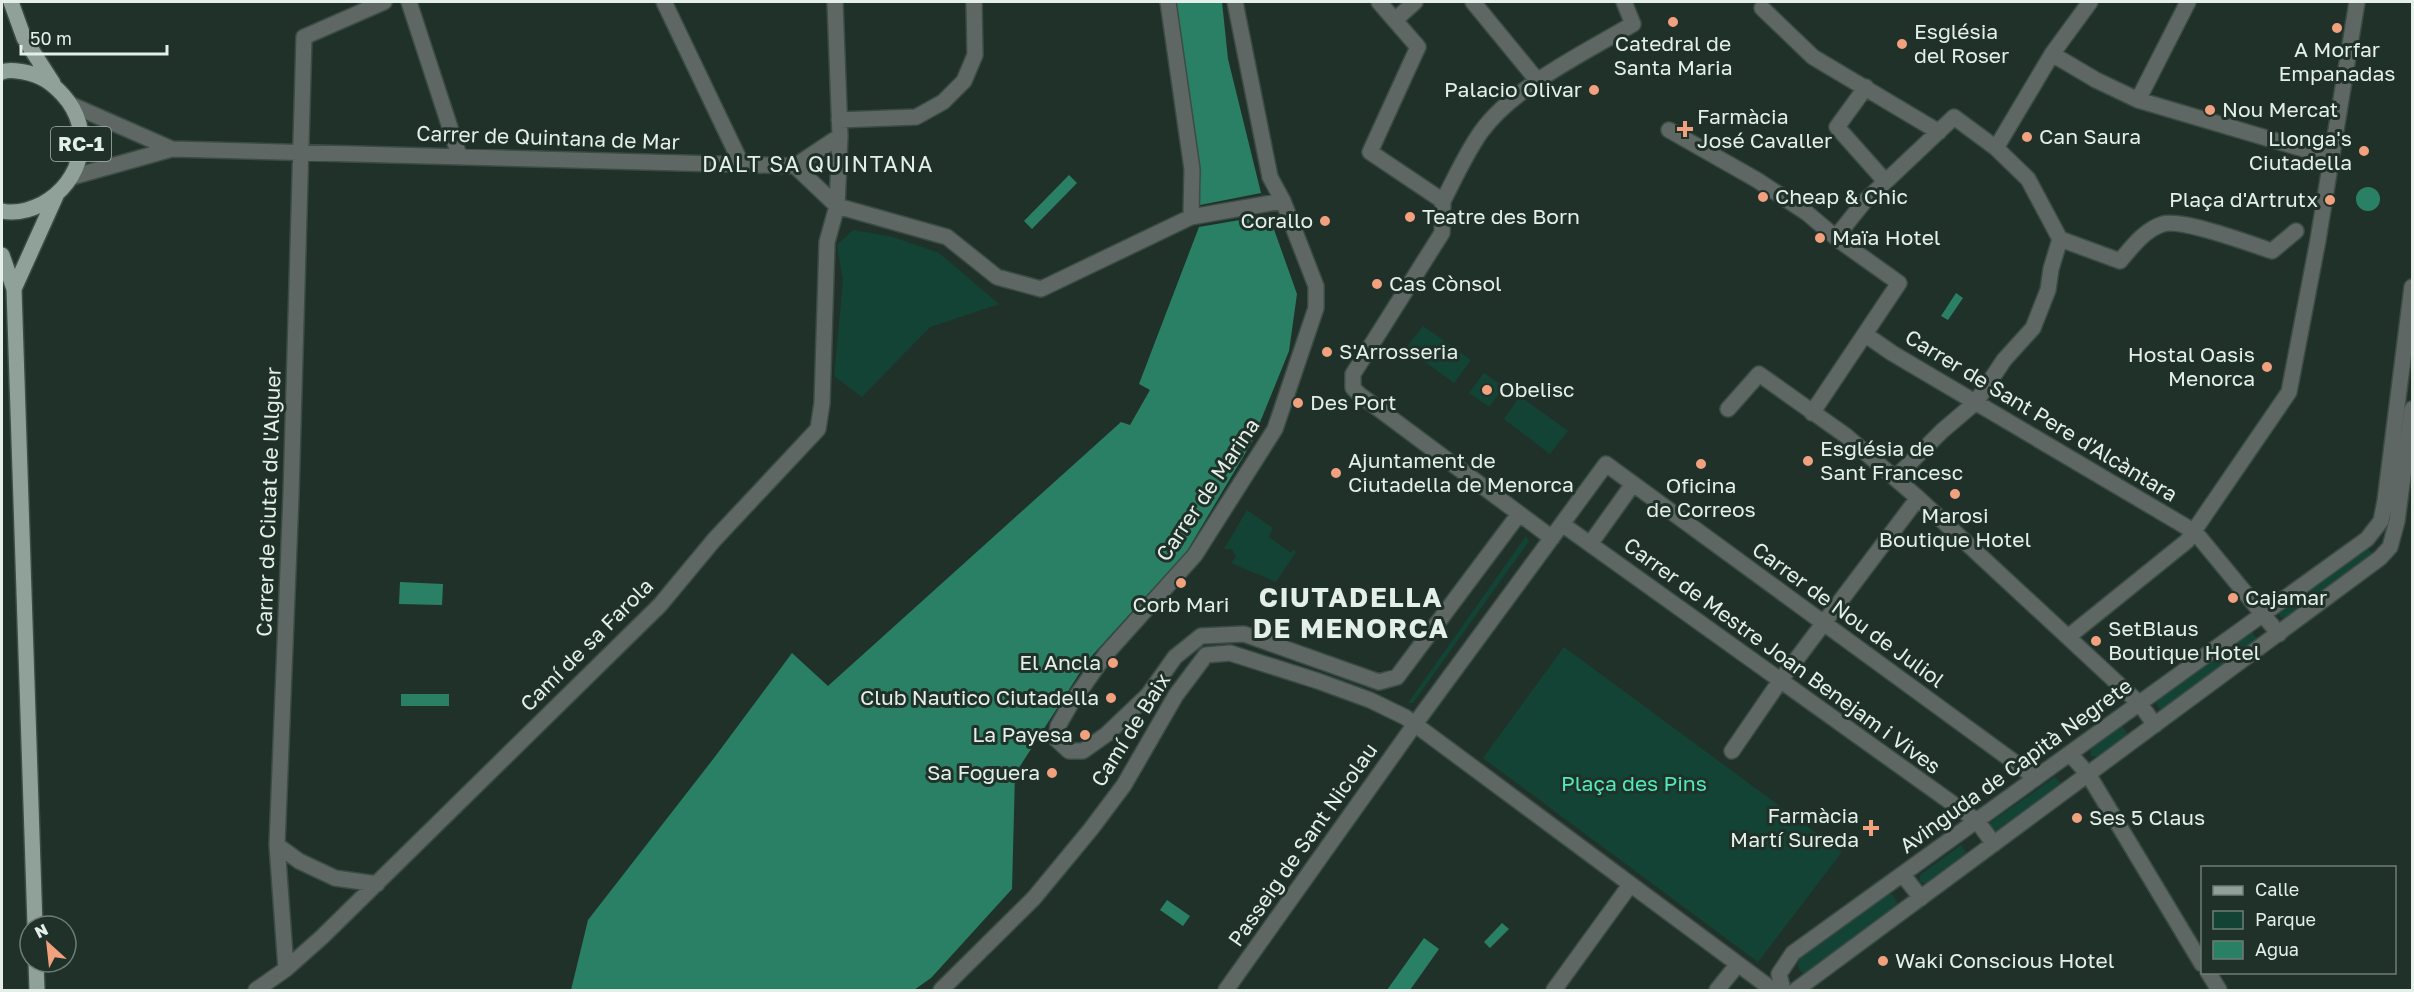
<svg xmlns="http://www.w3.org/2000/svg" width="2414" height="992" viewBox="0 0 2414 992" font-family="'Golos Text',sans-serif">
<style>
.green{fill:#134334}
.water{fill:#2a8065}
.pier{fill:#20312a}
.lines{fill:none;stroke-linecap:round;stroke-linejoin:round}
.minor-casing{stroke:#3b4c45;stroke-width:18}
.major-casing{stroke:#3b4c45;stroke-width:18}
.minor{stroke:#5f6764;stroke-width:15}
.major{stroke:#90a19a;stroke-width:15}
.poi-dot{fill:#f2a17e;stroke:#20312a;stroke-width:2}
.labels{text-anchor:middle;stroke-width:6;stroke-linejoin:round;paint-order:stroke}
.shield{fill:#20312a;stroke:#a9b6b0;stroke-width:1.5}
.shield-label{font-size:20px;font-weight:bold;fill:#e4efea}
.poi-label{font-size:21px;fill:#e4efea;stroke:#20312a;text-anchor:start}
.street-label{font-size:21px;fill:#e4efea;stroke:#20312a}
.park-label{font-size:21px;fill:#51eaba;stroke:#20312a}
.neighbourhood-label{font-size:22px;letter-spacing:1.5px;fill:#e4efea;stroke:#20312a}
.district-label{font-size:27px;font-weight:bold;letter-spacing:1.5px;fill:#e4efea;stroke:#20312a}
</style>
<rect width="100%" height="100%" fill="#20312a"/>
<!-- green -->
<path class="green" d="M853 230 893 237 939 253 999 304 930 327 862 397 834 376 843 281 837 245Z
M1423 326 1471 360 1454 383 1406 348Z
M1484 373 1504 387 1489 407 1469 393Z
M1520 396 1568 431 1550 454 1504 419Z
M1247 510 1273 528 1269 537 1291 553 1293 550 1296 552 1276 582 1231 563 1236 557 1232 549H1224Z
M1526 536 1529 541 1413 703H1408Z
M2366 546 2373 555 2287 618 2280 617 2278 612 2280 608Z
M2251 631 2258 640 2167 707 2162 710 2158 707 2156 702 2160 697Z
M1564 647 1842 852 1758 962 1483 758Z
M2122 726 2129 736 2100 757 2091 756 2090 751 2093 746Z
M2055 777 2061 783 2058 787 1994 833 1989 826 1991 822Z
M1961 845 1967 854 1927 884 1920 882V875Z
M1892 894 1898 904 1895 909 1810 972 1803 973C1797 968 1797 964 1800 957L1886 895Z"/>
<!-- water -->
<path class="water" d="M1174 2H1222L1228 59 1261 193 1297 294 1289 351 1252 442 1187 551 1088 660 1015 774 1012 889 931 978 914 990H571L588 920 714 758 792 653 828 686 1121 422 1130 425 1150 390 1139 384 1199 227 1200 205 1196 151Z
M1069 175 1077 183 1032 229 1024 221Z
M2356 199a12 12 0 1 1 24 0a12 12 0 1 1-24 0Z
M1956 293 1963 298 1948 320 1941 316Z
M400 582 443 584 442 605 399 604Z
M401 694H449V706H401Z
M1167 900 1190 916 1183 926 1160 910Z
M1502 923 1509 929 1490 948 1484 942Z
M1424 938 1439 949 1410 990H1387Z"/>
<!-- pier -->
<path class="pier" d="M1261 193 1269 215 1199 227 1200 205Z"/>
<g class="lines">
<defs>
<path id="minor" d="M409 2 459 155
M664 2 742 165
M1168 2 1192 169 1191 217
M1235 2 1270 177 1283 201 1316 286V308L1275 429 1195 555 1106 654 1070 705 1058 726 1056 739 1069 751H1083L1107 734 1148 695 1175 657 1201 636 1244 634 1379 682 1397 677 1519 514
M1379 2 1418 47 1370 152 1443 201 1442 233 1353 374V388L1360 395 1552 538
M1473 2 1537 80
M1762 8 1813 57 1939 132
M1395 20 1415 2
M2052 54 2096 80 2138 100 2327 156
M1866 87 1837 127 1885 181
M2138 100 2188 2
M72 105 172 149
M839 120 916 117 943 102 964 81 975 55 974 2
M1669 130 1757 180 1807 213 1840 241 1899 283 1812 413
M1996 148 2052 54 2090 2
M795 166 837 206 947 237 997 277 1041 289 1191 217 1283 201
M795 166 840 136
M72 177 172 149 795 166
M1443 201C1455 178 1466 153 1481 132 1513 87 1586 52 1633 24L1624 2
M1836 237 1864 202 1954 117 1996 148 2028 179 2060 239 2120 261C2132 247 2144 230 2163 224 2181 218 2251 244 2272 251L2296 231
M1866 335 1892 353 2195 532 2279 634
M1728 409 1759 374 1845 435 1918 498 2127 692 2140 704 2155 725
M1895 478 1942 431 1976 402 2004 360 2033 328 2048 290 2051 269 2060 239
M1562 524 1977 821 1994 844
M1590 544 1633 484
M2068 637 2187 541 2289 392 2318 240 2357 2
M1732 751 1780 681 1918 498
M2070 754 2088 774 2202 964
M277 845 299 861 335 878 377 884
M1903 875 1921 898
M286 969 277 845 291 495 304 37 384 2
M2208 972 2219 990
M256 990 286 969 322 937 660 605 714 540 818 429 822 403 827 242 837 206 840 136 835 2
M941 990 1034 898 1091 829 1124 785 1176 695 1206 655 1230 653 1318 681 1370 700 1405 717 1773 990
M1226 990 1415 724 1606 464 2036 778
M1554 990 1630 885
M1717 990 1738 964
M1783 990 1779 974 1793 953 2367 539 2381 521 2385 501 2412 287
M1796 990 2380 558 2390 547 2397 521 2412 409"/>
<path id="major" d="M11 2 24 38 53 83
M2 72C9 69 17 71 24 72 41 75 52 83 63 95 95 130 83 182 42 204 30 210 15 214 2 211
M2 255 14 289 35 926
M14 289 56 196
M36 962 37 990"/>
</defs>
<!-- minor casing -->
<use href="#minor" class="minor-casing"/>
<!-- major casing -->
<use href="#major" class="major-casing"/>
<!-- minor -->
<use href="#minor" class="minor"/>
<!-- major -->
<use href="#major" class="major"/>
</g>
<!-- markers -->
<g class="poi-dot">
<circle cx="1673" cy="22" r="6"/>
<circle cx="2337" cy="28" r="6"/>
<circle cx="1902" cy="44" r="6"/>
<circle cx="1594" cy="90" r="6"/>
<circle cx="2210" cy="110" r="6"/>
<path d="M1682 120h6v6h6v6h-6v6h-6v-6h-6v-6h6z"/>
<circle cx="2027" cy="137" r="6"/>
<circle cx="2364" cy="151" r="6"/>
<circle cx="1763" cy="197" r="6"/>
<circle cx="2330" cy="200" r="6"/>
<circle cx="1410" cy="217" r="6"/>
<circle cx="1325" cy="221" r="6"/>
<circle cx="1820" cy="238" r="6"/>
<circle cx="1377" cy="284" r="6"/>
<circle cx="1327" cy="352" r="6"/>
<circle cx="2267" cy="367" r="6"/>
<circle cx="1487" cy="390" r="6"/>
<circle cx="1298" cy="403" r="6"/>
<circle cx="1808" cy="461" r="6"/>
<circle cx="1701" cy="464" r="6"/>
<circle cx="1336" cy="473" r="6"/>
<circle cx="1955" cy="494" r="6"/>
<circle cx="1181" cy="583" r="6"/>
<circle cx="2233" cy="598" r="6"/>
<circle cx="2096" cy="641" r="6"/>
<circle cx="1113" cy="663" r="6"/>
<circle cx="1111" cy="698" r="6"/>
<circle cx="1085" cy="735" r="6"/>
<circle cx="1052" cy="773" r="6"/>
<circle cx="2077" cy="818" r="6"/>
<path d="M1868 819h6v6h6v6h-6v6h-6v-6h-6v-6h6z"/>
<circle cx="1883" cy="961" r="6"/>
</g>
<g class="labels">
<!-- shield labels -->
<rect class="shield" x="51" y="127" width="60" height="34" rx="4.5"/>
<g class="shield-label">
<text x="81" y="151">RC-1</text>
</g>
<!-- poi labels -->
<g class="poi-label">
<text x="1914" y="39">Església<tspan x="1914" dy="24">del Roser</tspan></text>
<text x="1673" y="51" text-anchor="middle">Catedral de<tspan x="1673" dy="24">Santa Maria</tspan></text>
<text x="2337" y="57" text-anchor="middle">A Morfar<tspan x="2337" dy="24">Empanadas</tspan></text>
<text x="1582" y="97" text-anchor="end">Palacio Olivar</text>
<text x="2222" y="117">Nou Mercat</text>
<text x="1697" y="124">Farmàcia<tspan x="1697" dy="24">José Cavaller</tspan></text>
<text x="2039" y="144">Can Saura</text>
<text x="2352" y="146" text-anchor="end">Llonga's<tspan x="2352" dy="24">Ciutadella</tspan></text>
<text x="1775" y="204">Cheap &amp; Chic</text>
<text x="2318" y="207" text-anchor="end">Plaça d'Artrutx</text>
<text x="1422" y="224">Teatre des Born</text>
<text x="1313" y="228" text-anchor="end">Corallo</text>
<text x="1832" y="245">Maïa Hotel</text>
<text x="1389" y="291">Cas Cònsol</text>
<text x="1339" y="359">S'Arrosseria</text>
<text x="2255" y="362" text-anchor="end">Hostal Oasis<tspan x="2255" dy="24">Menorca</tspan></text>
<text x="1499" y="397">Obelisc</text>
<text x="1310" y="410">Des Port</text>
<text x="1820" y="456">Església de<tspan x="1820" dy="24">Sant Francesc</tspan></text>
<text x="1348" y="468">Ajuntament de<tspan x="1348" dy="24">Ciutadella de Menorca</tspan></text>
<text x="1701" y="493" text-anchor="middle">Oficina<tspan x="1701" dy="24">de Correos</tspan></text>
<text x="1955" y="523" text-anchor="middle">Marosi<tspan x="1955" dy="24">Boutique Hotel</tspan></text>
<text x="2245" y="605">Cajamar</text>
<text x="1181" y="612" text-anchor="middle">Corb Mari</text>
<text x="2108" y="636">SetBlaus<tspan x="2108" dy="24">Boutique Hotel</tspan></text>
<text x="1101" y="670" text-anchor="end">El Ancla</text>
<text x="1099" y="705" text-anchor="end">Club Nautico Ciutadella</text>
<text x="1073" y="742" text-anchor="end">La Payesa</text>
<text x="1040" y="780" text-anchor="end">Sa Foguera</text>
<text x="1859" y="823" text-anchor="end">Farmàcia<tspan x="1859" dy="24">Martí Sureda</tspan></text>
<text x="2089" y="825">Ses 5 Claus</text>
<text x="1895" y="968">Waki Conscious Hotel</text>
</g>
<!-- street labels -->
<g class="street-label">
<text transform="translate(548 138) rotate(2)" y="7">Carrer de Quintana de Mar</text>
<text transform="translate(2041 416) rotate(31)" y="7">Carrer de Sant Pere d'Alcàntara</text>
<text transform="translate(1208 490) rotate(-56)" y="7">Carrer de Marina</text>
<text transform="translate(269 502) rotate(-88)" y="7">Carrer de Ciutat de l'Alguer</text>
<text transform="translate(1848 615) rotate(36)" y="7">Carrer de Nou de Juliol</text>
<text transform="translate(587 645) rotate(-45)" y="7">Camí de sa Farola</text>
<text transform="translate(1782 656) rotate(36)" y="7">Carrer de Mestre Joan Benejam i Vives</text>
<text transform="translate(1131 730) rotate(-58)" y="7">Camí de Baix</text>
<text transform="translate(2016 766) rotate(-36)" y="7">Avinguda de Capità Negrete</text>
<text transform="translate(1303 845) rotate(-55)" y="7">Passeig de Sant Nicolau</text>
</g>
<!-- park labels -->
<g class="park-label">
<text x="1634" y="791">Plaça des Pins</text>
</g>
<!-- neighbourhood labels -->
<g class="neighbourhood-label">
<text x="818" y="172">DALT SA QUINTANA</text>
</g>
<!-- district labels -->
<g class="district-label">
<text x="1351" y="607">CIUTADELLA<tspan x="1351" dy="31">DE MENORCA</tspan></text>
</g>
</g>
<!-- border -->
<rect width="2414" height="992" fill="none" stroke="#e4efea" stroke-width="6"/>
<!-- legend -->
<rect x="2201" y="866" width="195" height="108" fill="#20312a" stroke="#6e7d77" stroke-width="1.5"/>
<rect x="2213" y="886" width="30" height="9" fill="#90a19a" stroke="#6e7d77" stroke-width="1.5"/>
<text x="2255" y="896" font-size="18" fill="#e4efea">Calle</text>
<rect x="2213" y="911" width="30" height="18" fill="#134334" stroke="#6e7d77" stroke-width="1.5"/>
<text x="2255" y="926" font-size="18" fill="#e4efea">Parque</text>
<rect x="2213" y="941" width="30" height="18" fill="#2a8065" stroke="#6e7d77" stroke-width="1.5"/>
<text x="2255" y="956" font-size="18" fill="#e4efea">Agua</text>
<!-- north arrow -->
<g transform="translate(48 944) rotate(333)"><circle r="28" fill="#20312a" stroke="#6e7d77" stroke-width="1.5"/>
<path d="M0-4.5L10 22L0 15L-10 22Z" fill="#f2a17e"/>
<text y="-9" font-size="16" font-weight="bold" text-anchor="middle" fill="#e4efea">N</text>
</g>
<!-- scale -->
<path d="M21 45v9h146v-9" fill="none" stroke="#e4efea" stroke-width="3"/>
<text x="30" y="45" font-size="18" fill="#e4efea" stroke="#20312a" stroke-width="4.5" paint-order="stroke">50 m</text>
</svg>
